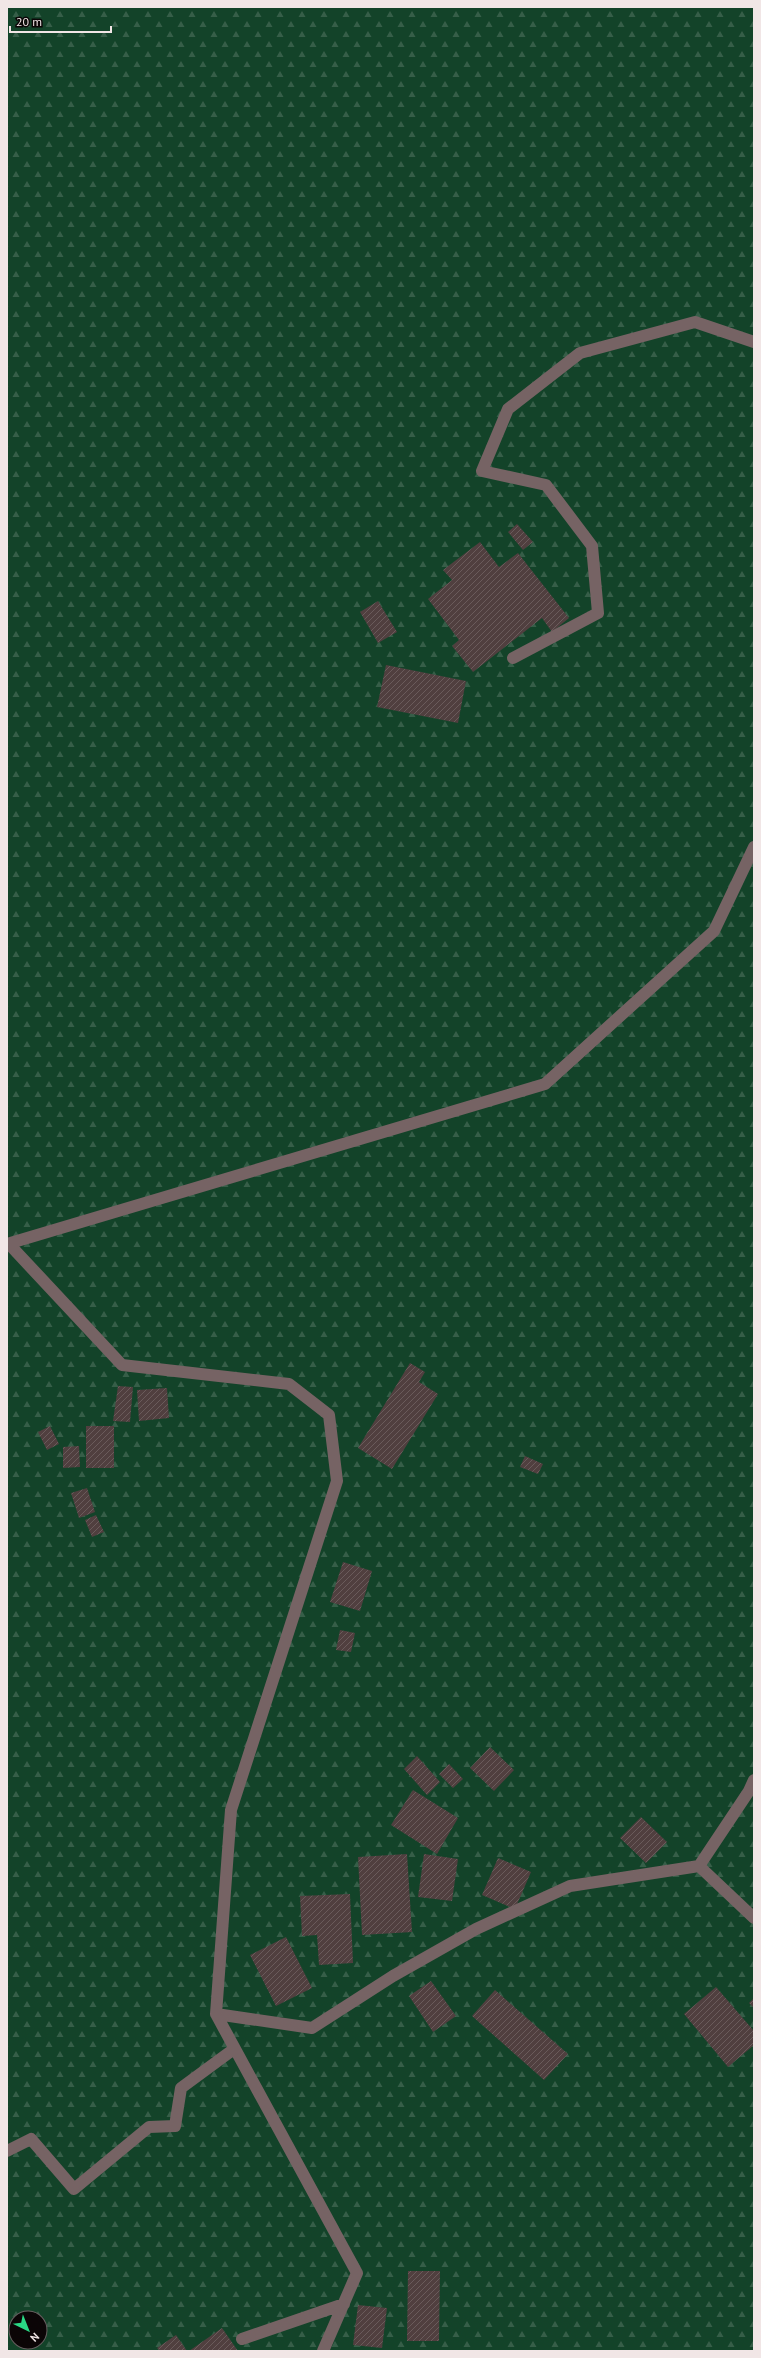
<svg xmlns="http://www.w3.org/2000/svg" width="761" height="2358" viewBox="0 0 761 2358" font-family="'PT Sans',sans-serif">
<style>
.forest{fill:url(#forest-firs);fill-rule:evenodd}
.building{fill:url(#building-hatch)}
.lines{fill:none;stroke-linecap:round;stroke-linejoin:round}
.minor{stroke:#766364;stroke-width:12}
</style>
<defs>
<pattern id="forest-firs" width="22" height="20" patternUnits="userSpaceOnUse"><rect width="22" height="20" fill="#134329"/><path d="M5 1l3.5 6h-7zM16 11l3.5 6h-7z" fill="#365e48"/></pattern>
<pattern id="building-hatch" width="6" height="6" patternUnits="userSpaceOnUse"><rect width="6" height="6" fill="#503f3f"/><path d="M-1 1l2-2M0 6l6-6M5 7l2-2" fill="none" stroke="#6a5b5b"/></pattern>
</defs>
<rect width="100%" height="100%" fill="#271818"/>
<!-- forest -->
<path class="forest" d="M7 7H754V2351H7ZM16 2318H40V2342H16Z"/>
<!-- building -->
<path class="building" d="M517 524 533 542 523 550 508 532Z
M480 542 499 567 518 553 569 618 552 632 542 618 473 672 452 646 459 640 428 599 452 580 443 570Z
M378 601 397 632 378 643 360 612Z
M386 665 466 681 458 723 377 707Z
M410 1363 425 1372 419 1382 438 1394 392 1469 358 1448Z
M118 1386 133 1387 130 1422 113 1421Z
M167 1388 169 1418 139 1421 137 1390Z
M50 1426 59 1444 47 1450 38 1432Z
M86 1426H114V1468H86Z
M79 1446 80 1467 63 1468V1447Z
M525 1456 543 1464 538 1474 520 1467Z
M87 1488 95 1512 79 1518 71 1493Z
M96 1515 104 1532 92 1537 85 1520Z
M343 1562 372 1571 360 1611 330 1602Z
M340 1630 355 1633 351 1652 336 1650Z
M490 1747 514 1770 494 1791 470 1768Z
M417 1756 440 1782 427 1795 404 1769Z
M449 1764 463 1779 453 1788 439 1774Z
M413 1790 458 1818 437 1854 391 1825Z
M641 1817 667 1842 646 1863 620 1838Z
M407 1854 412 1932 362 1935 358 1857Z
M424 1854 458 1859 452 1901 418 1897Z
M498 1858 531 1872 515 1909 482 1895Z
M350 1894 353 1963 319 1965 317 1935 302 1936 300 1896Z
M286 1937 312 1988 276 2006 250 1955Z
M431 1981 456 2016 433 2032 409 1996Z
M716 1987 754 2031V2045L728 2067 684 2014Z
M495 1990 568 2054 544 2080 472 2016Z
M754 1998V2008L749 2003Z
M408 2271H440L439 2341H407Z
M358 2305 387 2308 382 2348 353 2345Z
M222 2328 238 2351H189Z
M176 2335 187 2351H160L157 2348Z"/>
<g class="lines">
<!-- minor -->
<path class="minor" d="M513 658 598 613 592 546 546 485 482 471 508 409 580 353 695 322 754 342
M7 1244 545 1084 714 931 754 847
M9 1244 122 1365 289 1384 329 1415 337 1481 231 1810 216 2014 357 2273 323 2351
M699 1866 749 1791 754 1780
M216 2014 312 2028 393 1976 476 1929 570 1886 699 1866 754 1918
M7 2151 31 2139 74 2189 149 2127 175 2126 181 2088 234 2049
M242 2339 344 2304"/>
</g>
<!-- border -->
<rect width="761" height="2358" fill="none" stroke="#f1e6e6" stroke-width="16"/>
<!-- north arrow -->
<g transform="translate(28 2330) rotate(137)"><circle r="19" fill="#0b0506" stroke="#675f60"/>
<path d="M0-3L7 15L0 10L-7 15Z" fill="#2ad885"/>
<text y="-6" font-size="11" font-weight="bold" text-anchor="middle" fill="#f1e6e6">N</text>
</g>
<!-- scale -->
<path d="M10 26v6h101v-6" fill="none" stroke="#f1e6e6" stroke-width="2"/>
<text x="16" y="26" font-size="12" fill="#f1e6e6" stroke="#0b0506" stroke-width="3" paint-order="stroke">20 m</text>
</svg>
